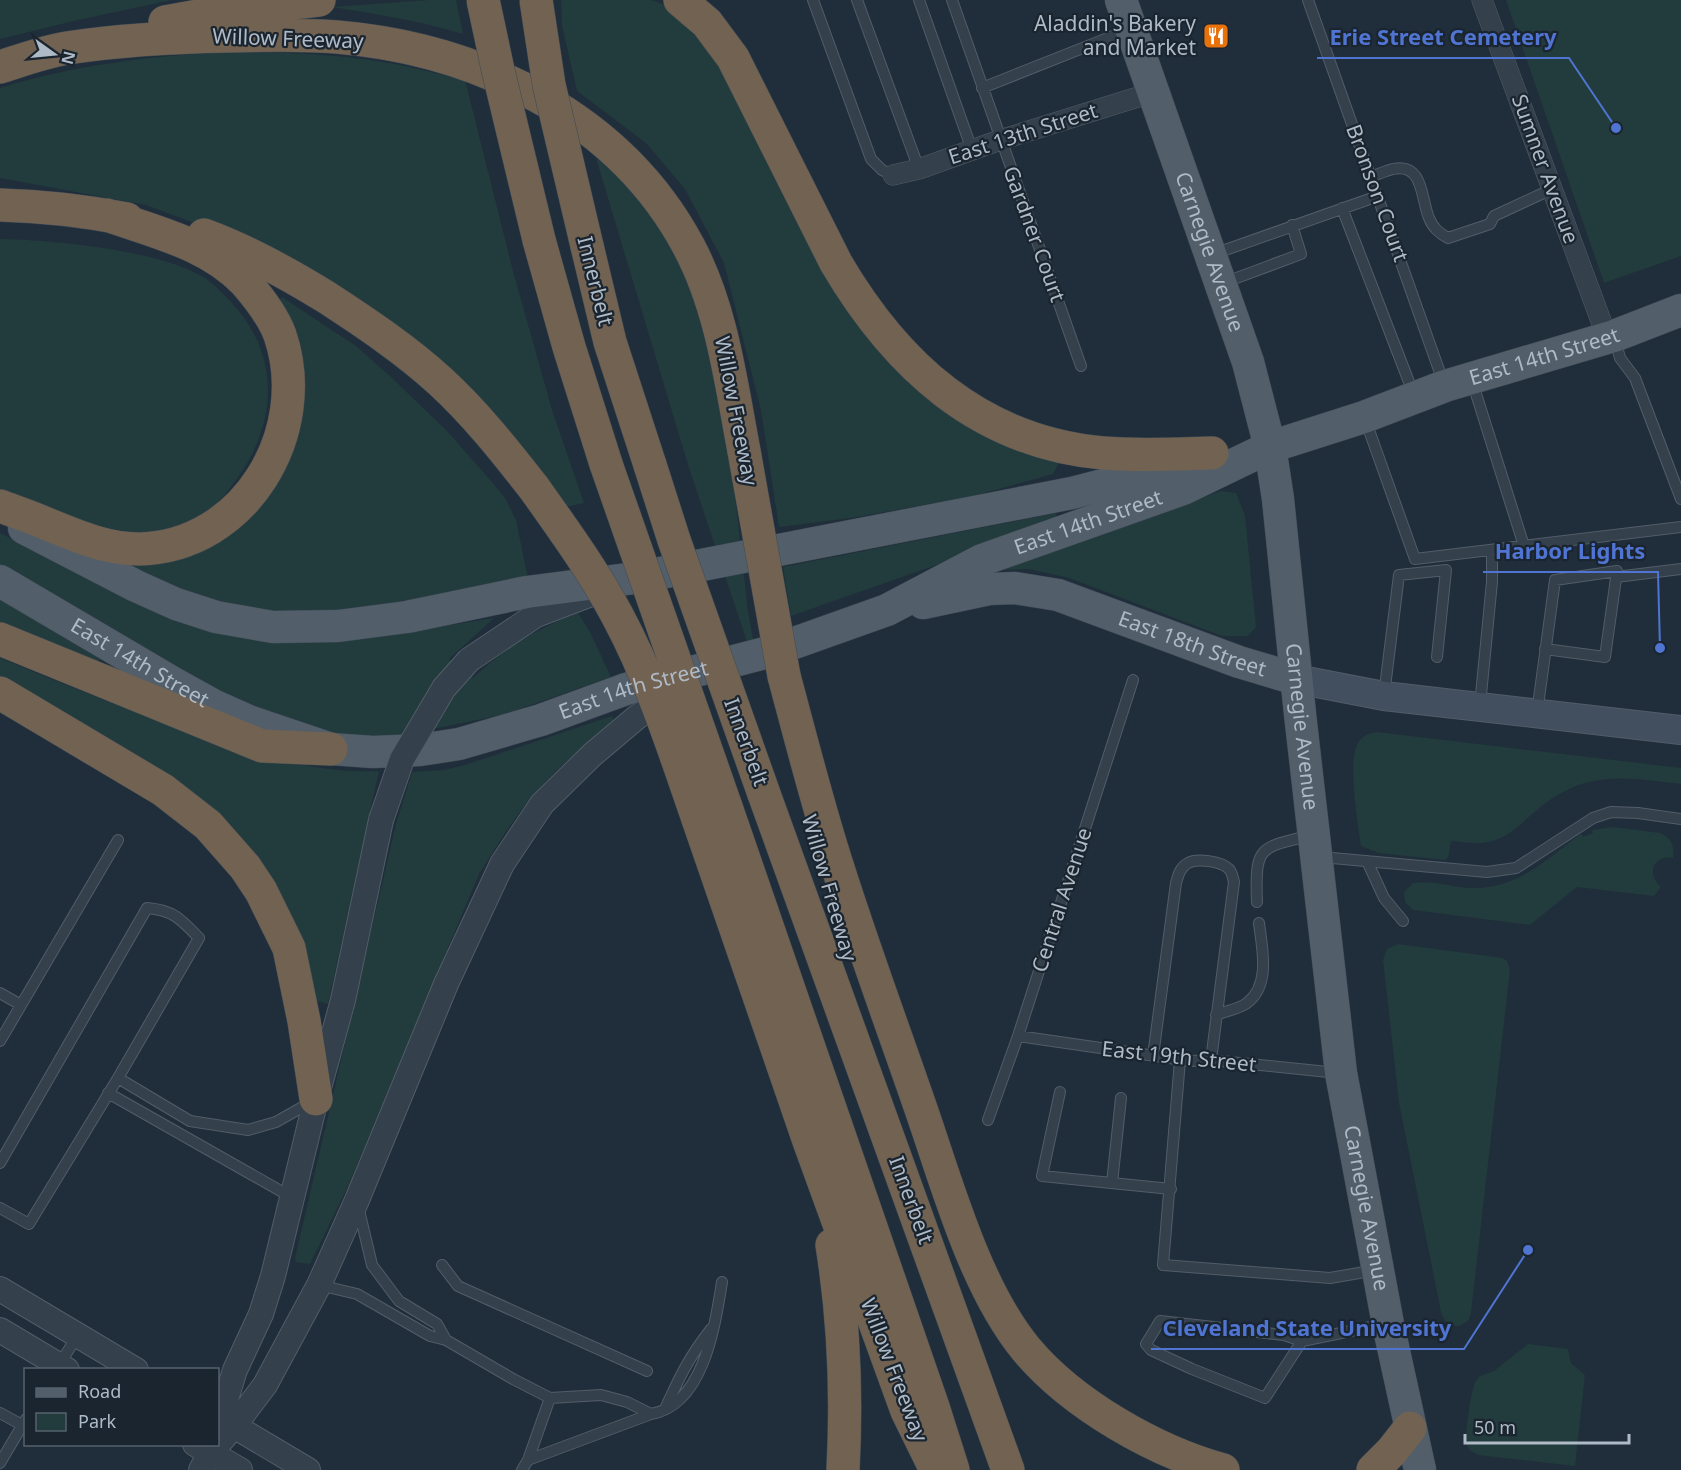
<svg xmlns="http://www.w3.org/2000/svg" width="1681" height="1470" viewBox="0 0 1681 1470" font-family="'Noto Sans',sans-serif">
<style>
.green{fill:#223b3c}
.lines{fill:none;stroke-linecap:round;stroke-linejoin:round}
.service-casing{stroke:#525d69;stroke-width:12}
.minor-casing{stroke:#525d69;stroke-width:21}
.tertiary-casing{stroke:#525d69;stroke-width:26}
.secondary-casing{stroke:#525d69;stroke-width:30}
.primary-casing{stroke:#3e4954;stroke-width:33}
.motorway-casing{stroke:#3f4a56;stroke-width:34}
.service{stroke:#34404b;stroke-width:10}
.minor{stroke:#34404b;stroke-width:20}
.tertiary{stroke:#34404b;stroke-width:24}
.secondary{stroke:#424f5e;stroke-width:28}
.primary{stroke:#525f6b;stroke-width:32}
.motorway{stroke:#726251;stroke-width:33}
.tertiary-bridge-casing{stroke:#525d69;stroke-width:26;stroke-linecap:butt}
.motorway-bridge-casing{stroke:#3f4a56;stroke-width:34;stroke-linecap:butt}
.tertiary-bridge{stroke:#34404b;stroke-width:24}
.motorway-bridge{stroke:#726251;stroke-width:33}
.labels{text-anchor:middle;stroke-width:4.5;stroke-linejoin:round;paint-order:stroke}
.poi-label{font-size:21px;fill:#afbac7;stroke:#1a2530;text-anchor:end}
.street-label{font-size:21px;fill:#afbac7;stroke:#1a2530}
.leader{fill:none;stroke:#5074d2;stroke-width:2}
.callout-dot{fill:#5074d2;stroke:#1a2530;stroke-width:2}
.callout-label{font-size:22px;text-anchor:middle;font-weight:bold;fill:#5074d2;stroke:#1a2530;stroke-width:4.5;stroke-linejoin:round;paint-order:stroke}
</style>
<rect width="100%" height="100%" fill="#202e3b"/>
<!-- green -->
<path class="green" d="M0 0H172L78 20 0 39Z
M429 0H456L463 34C420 21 376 14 332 7Z
M561 0H651L673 8 704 39 806 225 1007 445 1039 458 1060 461 1053 474 973 496 851 518 779 527 761 410 724 263 685 189 646 143 577 91 562 26Z
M1506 0H1681V256L1604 283Z
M228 52C276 52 323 53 370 60 402 64 434 73 465 80L513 271 552 410 584 503 566 507 532 465 247 243 146 205 0 178V88C74 65 151 56 228 52Z
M596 158 617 171 656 212 710 326 736 504 748 612 755 649 750 651 688 465Z
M0 239C53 240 165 250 208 280 216 286 224 295 231 302 281 355 278 423 236 480 216 508 201 520 168 530 158 532 143 540 133 539 121 538 106 530 95 526 63 515 32 504 0 493Z
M282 297 356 346 391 377 447 431 491 481 505 498 516 520 528 579 347 612 252 611 185 594 112 557 130 559 275 477V303Z
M1221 491 1236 493 1245 516 1256 627 1248 636H1222L1069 578 1029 569 1004 570 1002 566Z
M1056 513V523L791 616 783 567Z
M0 533 140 604 285 640H353L494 618 449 659 473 678C504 649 537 628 578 613L590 632 611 677 502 715 397 736H372L328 732 239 706 0 569Z
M0 599 100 659 96 666 0 627Z
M0 658C65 685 130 711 196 733 257 754 313 774 379 771L328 1004 313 1000 254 863 0 682Z
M612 716 615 723C595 738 575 753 557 770 525 800 502 837 479 874L348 1186 310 1264 296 1262 295 1258 396 824 412 772 444 770 465 765Z
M1377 732 1681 768V784C1646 780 1611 773 1576 786 1563 791 1548 800 1537 810 1523 821 1510 837 1492 841 1478 845 1465 842 1451 841L1448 857 1445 860 1379 853 1361 846C1358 824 1347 761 1358 743 1362 736 1369 733 1377 732Z
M1613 827 1660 833C1671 837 1675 846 1673 858 1653 854 1646 875 1661 887L1654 896 1577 887 1530 925 1413 910 1405 902 1404 892 1413 883C1431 880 1451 887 1469 888 1515 890 1545 861 1579 835L1582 834 1583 837 1593 833 1592 830Z
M1398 944 1503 958 1507 961 1510 970 1471 1313 1468 1321 1459 1326C1449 1326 1444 1321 1441 1312L1399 1103 1383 960 1387 949Z
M1528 1344 1568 1349 1571 1363 1585 1375 1575 1466 1478 1455C1473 1452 1469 1451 1467 1445 1464 1436 1471 1392 1475 1382L1480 1376 1494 1371Z"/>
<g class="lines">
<defs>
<path id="service" d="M813 0 871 159 882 170 893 175
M857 0 919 169
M919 0 972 150
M952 0 1081 366
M1308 0 1444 384
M982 88 1128 30
M1371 177C1378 174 1385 171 1393 169 1424 162 1421 200 1429 218 1433 228 1439 233 1448 238L1490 224 1494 216 1552 189
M1342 208 1414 395
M1214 254 1378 196
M1223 283 1301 254 1292 225
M1615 339 1620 358 1635 378 1681 499
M1472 381 1524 546
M1365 419 1415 559 1681 527
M1616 577 1681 569
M1384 695 1399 575 1446 570 1437 657
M1480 705 1492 582V550
M1537 713 1555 580 1617 571 1605 657 1545 649
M1321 857 1487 872 1516 868 1593 818 1611 812 1638 813 1681 819
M1367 861 1384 898 1403 921
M1257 902C1255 845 1259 848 1312 835
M0 993 21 1005
M1216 1015C1226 1011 1239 1009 1247 1003 1271 985 1262 948 1259 923
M1018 1036 1190 1061 1211 1060 1338 1073
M0 1041 118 840
M1153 1056 1176 883C1178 876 1180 867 1188 863 1197 858 1221 861 1229 869 1232 872 1233 878 1234 882L1211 1060
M1180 1060 1163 1265 1330 1278 1376 1270
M1060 1092 1042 1176 1171 1189
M108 1093 293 1198
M988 1120 1018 1036 1133 680
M0 1163 147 908C173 910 181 919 199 938L118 1078
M1112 1183 1121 1098
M358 1206 372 1265 399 1301 437 1324 446 1340
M0 1208 29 1224 118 1078 190 1121 248 1130 276 1122 313 1101
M442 1265 458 1286 647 1371
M319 1285 357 1294 430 1336 446 1340 513 1379 550 1398 601 1395 627 1402 651 1414
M1302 1341 1265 1398 1192 1369 1151 1350 1146 1344 1160 1321 1284 1335 1302 1341 1385 1324
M59 1365 78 1335
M665 1409C680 1376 689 1357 711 1329
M0 1413 22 1425
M528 1460 651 1414C704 1405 715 1325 722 1282
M0 1463 26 1419
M522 1470 528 1460 550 1398"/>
<path id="minor" d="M1482 0 1607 337
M893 175 919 169 1000 140 1154 92"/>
<path id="tertiary" d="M469 660 536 615 599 591
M0 1289 136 1370
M0 1330 67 1370
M222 1419 308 1470
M218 1425 235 1370 261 1314 273 1276 316 1099 343 1000 381 820
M195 1444 240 1470
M201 1470 210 1453 234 1426 265 1385 319 1285 357 1200 446 984 502 864 542 804 592 755 637 717 671 696"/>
<path id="secondary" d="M1296 679 1384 696 1681 730"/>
<g id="primary">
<path id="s1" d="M1121 0 1248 362 1270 447 1278 499 1300 714 1341 1073 1388 1324 1420 1470"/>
<path d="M24 528 136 586 176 604 216 617 273 627 338 626 407 617 527 592 635 578 1072 493 1142 475 1196 458"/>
<path id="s2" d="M0 581 175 684 213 705 251 722 331 749 373 752 420 750 459 744 541 720 626 689 769 652 887 610 982 560 1183 489 1270 447 1364 417 1445 386 1614 336 1681 310"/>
<path id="s3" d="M923 603 989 589 1015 588 1058 595 1239 662 1296 679"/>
</g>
<path id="motorway" d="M680 0 707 23 733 58 836 263C896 365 979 442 1103 453 1139 456 1176 454 1212 453
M165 22 231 10 319 0
M0 67C22 60 44 52 67 48 120 40 175 37 228 36 264 35 301 34 337 37 479 49 620 117 689 247 722 309 731 383 744 451
M0 205C43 206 85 211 127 219
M204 235C248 251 287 273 326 297 366 323 406 350 440 381 475 413 505 451 534 488
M539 240 569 347 606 464
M587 246 610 342 650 465
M0 506C16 512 32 517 47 524 77 536 105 549 139 549 245 547 313 432 280 335 273 316 259 298 245 282 209 244 155 232 107 215
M0 639 262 746 331 749
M784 676C801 739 817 803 837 865 863 947 893 1028 921 1109 947 1184 975 1287 1026 1349 1072 1404 1154 1451 1223 1470
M0 693 163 790 208 825 245 867 261 891 289 948 304 1021 316 1099
M764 794 1008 1470
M726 807 933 1407 953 1470
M698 819 809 1141 907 1411 935 1468
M832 1245C844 1320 847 1395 843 1470
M1373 1470 1392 1451 1410 1428"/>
</defs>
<!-- service casing -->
<use href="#service" class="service-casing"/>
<!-- minor casing -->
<use href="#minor" class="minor-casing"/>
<!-- tertiary casing -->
<use href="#tertiary" class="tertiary-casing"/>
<!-- secondary casing -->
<use href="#secondary" class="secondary-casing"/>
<!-- primary casing -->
<use href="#primary" class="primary-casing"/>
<!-- motorway casing -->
<use href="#motorway" class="motorway-casing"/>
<!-- service -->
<use href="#service" class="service"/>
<!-- minor -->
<use href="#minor" class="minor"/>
<!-- tertiary -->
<use href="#tertiary" class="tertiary"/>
<!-- secondary -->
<use href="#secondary" class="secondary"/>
<!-- primary -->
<use href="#primary" class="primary"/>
<!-- motorway -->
<use href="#motorway" class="motorway"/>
<defs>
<path id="tertiary-bridge" d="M381 820 402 759 444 688 469 660"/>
<path id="motorway-bridge" d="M483 0 498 70 539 240
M536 0 549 85 587 246
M744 451 784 676
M606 464 726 807
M650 465 674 540 764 794
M534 488C563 529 593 570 617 615 652 680 674 750 698 819"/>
</defs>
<!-- tertiary-bridge casing -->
<use href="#tertiary-bridge" class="tertiary-bridge-casing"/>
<!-- motorway-bridge casing -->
<use href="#motorway-bridge" class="motorway-bridge-casing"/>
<!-- tertiary-bridge -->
<use href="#tertiary-bridge" class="tertiary-bridge"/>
<!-- motorway-bridge -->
<use href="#motorway-bridge" class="motorway-bridge"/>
</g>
<!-- icons -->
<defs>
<symbol id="restaurant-square" viewBox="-11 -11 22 22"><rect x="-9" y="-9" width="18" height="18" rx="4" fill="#e8710a" stroke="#1a2530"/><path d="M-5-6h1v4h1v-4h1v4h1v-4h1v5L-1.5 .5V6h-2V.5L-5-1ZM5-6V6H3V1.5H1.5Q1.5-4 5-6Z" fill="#fff"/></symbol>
</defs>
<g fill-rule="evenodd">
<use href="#restaurant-square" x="1201" y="21" width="30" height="30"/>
</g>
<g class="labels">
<!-- poi labels -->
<g class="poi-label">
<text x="1196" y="31">Aladdin's Bakery<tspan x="1196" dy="24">and Market</tspan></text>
</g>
<!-- street labels -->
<g class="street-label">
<text transform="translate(288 39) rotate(2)" y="7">Willow Freeway</text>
<text transform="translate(1023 134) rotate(-18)" y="7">East 13th Street</text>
<text transform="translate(1545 169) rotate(70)" y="7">Sumner Avenue</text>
<text transform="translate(1377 193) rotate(70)" y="7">Bronson Court</text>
<text transform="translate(1034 234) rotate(70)" y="7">Gardner Court</text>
<text dy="7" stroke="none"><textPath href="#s1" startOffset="267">Carnegie Avenue</textPath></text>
<text transform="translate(595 281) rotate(76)" y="7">Innerbelt</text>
<text dy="7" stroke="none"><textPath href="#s2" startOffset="1656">East 14th Street</textPath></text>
<text transform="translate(736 411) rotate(79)" y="7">Willow Freeway</text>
<text dy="7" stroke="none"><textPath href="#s2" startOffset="1170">East 14th Street</textPath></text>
<text dy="7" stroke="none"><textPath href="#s3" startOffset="280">East 18th Street</textPath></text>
<text dy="7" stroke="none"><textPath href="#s2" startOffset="162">East 14th Street</textPath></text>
<text dy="7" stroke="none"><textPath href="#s2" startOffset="684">East 14th Street</textPath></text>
<text dy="7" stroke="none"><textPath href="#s1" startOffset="753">Carnegie Avenue</textPath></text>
<text transform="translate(746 742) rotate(70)" y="7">Innerbelt</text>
<text transform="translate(829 888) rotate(74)" y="7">Willow Freeway</text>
<text transform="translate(1062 900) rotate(-72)" y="7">Central Avenue</text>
<text transform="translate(1179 1057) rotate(6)" y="7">East 19th Street</text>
<text transform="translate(911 1200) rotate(70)" y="7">Innerbelt</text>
<text dy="7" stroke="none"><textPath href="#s1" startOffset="1239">Carnegie Avenue</textPath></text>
<text transform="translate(894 1370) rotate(69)" y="7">Willow Freeway</text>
</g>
</g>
<!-- callouts -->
<path class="leader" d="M1616 128L1569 58H1317M1660 648L1658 572H1483M1528 1250L1464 1349H1151"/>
<g class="callout-dot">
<circle cx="1616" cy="128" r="6"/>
<circle cx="1660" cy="648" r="6"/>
<circle cx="1528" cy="1250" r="6"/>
</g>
<g class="callout-label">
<text x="1443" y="45">Erie Street Cemetery</text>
<text x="1570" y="559">Harbor Lights</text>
<text x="1307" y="1336">Cleveland State University</text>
</g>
<!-- legend -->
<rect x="24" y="1368" width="195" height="78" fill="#1a2530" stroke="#56616c" stroke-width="1.5"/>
<rect x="36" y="1388" width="30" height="9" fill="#525f6b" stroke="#56616c" stroke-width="1.5"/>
<text x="78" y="1398" font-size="18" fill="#afbac7">Road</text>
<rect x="36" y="1413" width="30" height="18" fill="#223b3c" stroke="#56616c" stroke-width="1.5"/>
<text x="78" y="1428" font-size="18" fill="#afbac7">Park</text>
<!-- north arrow -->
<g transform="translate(54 54) rotate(105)" stroke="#1a2530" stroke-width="4.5" paint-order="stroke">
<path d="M0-4.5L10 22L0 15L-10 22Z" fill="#afbac7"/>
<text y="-9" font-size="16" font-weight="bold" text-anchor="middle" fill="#afbac7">N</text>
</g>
<!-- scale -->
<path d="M1465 1434v9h164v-9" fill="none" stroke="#afbac7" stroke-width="3"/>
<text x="1474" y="1434" font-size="18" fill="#afbac7" stroke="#1a2530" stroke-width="4.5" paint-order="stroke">50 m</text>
</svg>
